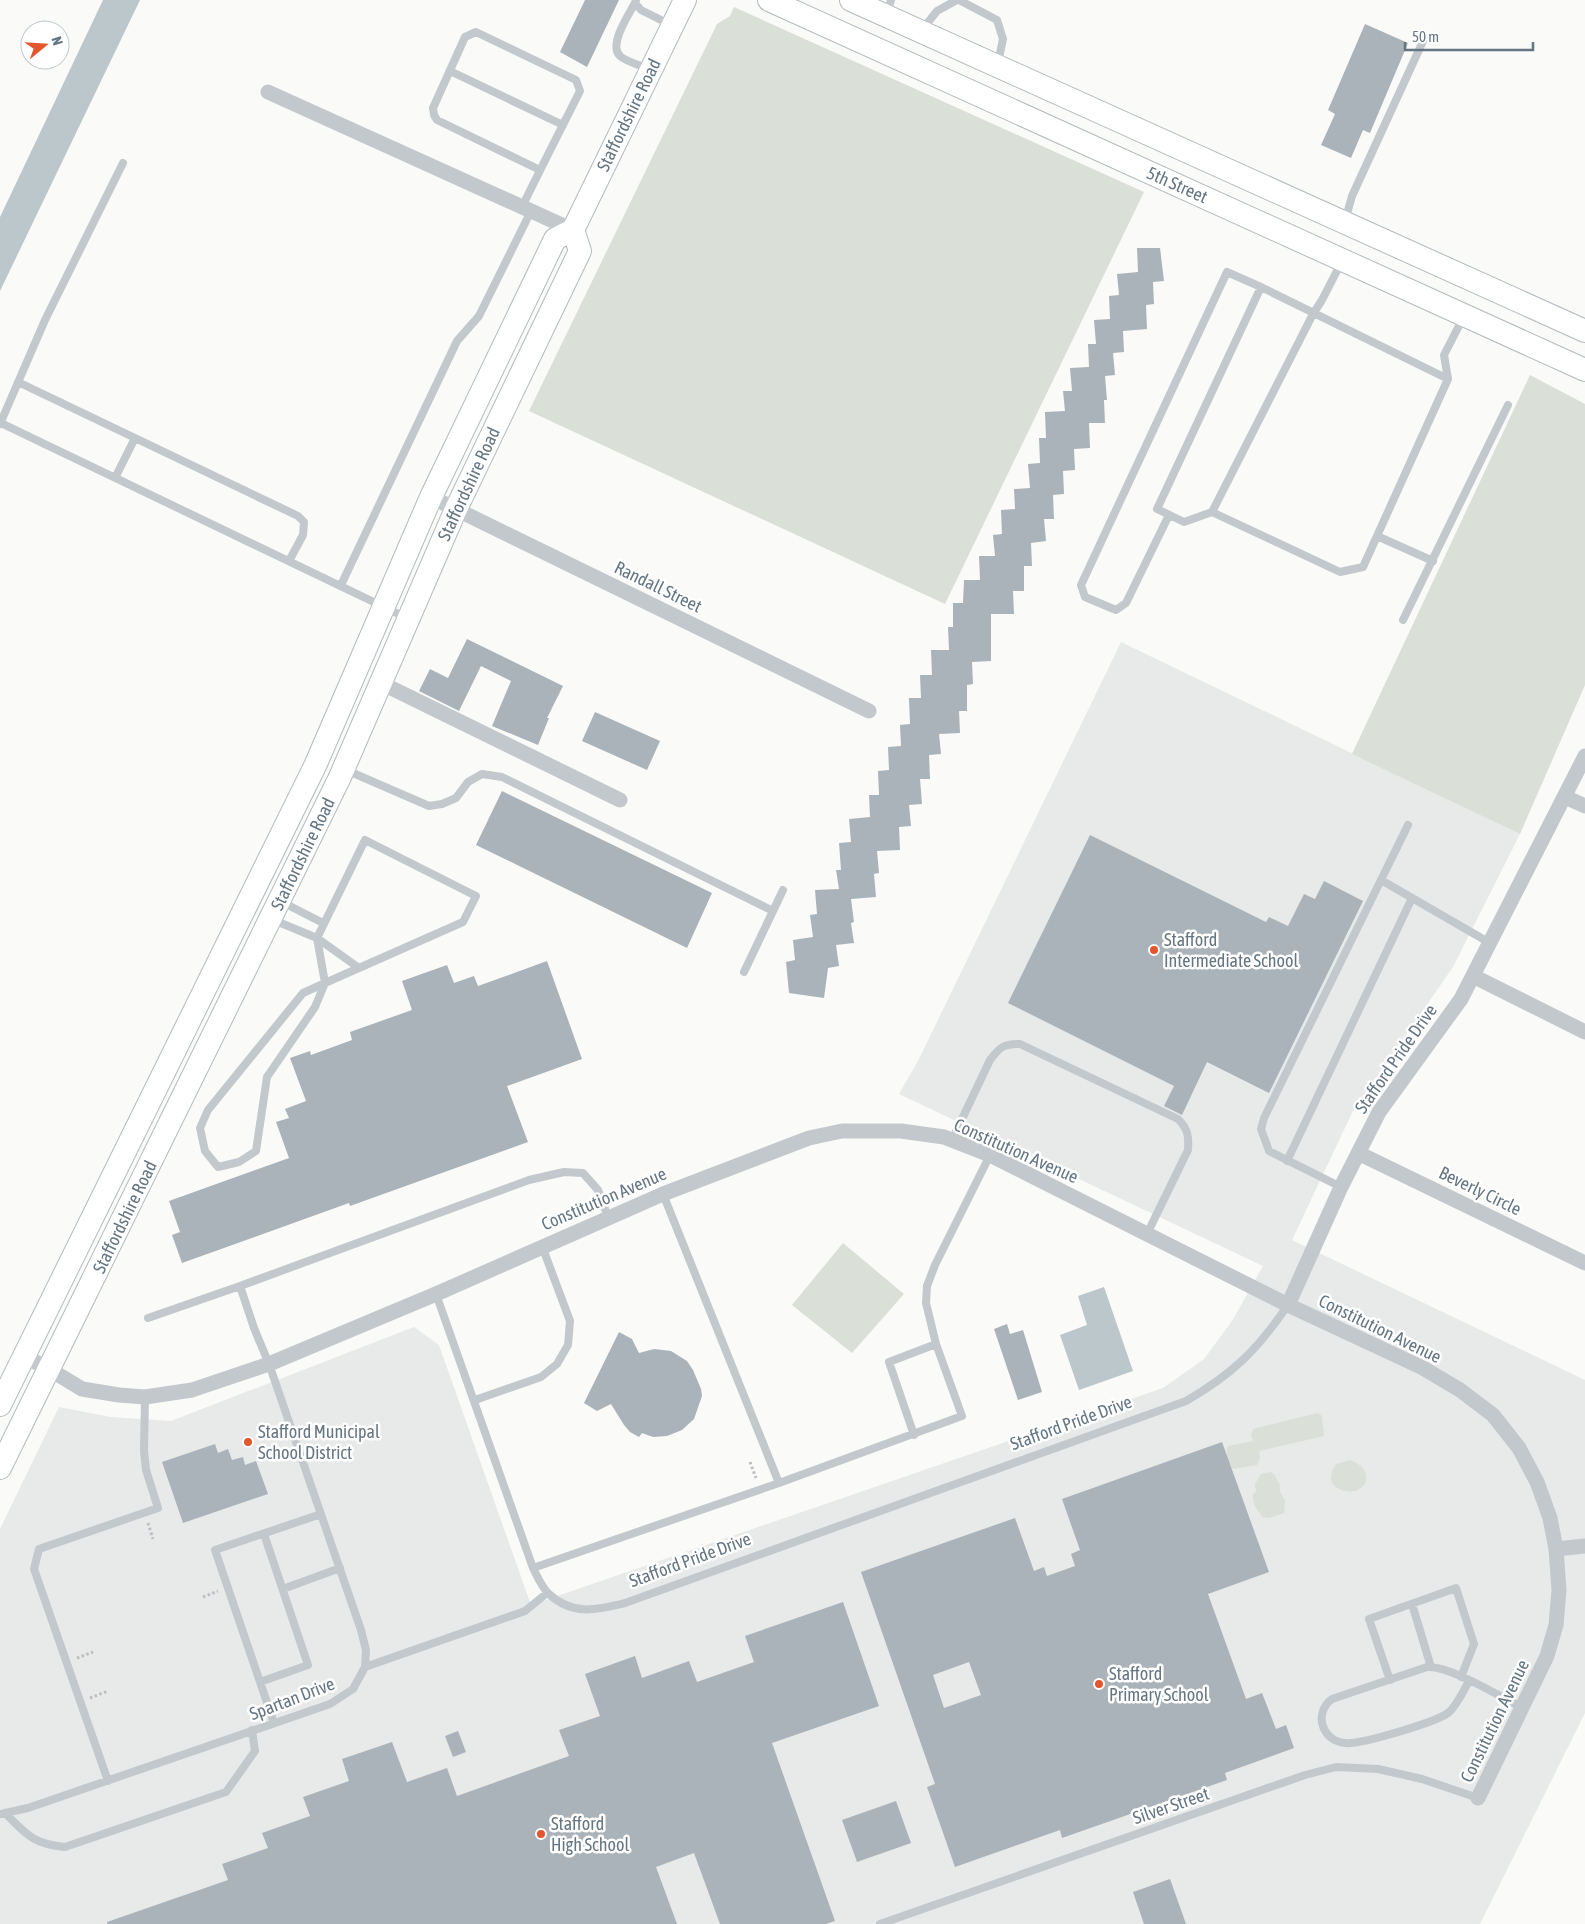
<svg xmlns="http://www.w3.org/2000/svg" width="1585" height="1924" viewBox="0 0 1585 1924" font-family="'Asap Condensed',sans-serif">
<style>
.built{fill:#e8e9e9}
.green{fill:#dadfd7}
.water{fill:#bbc7cb}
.building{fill:#aab3b9;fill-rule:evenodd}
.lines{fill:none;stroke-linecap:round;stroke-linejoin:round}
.secondary-casing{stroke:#b3babf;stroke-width:24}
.path{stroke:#bbbfc2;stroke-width:3;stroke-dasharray:2.5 2.5;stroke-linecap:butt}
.service{stroke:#c3c8cc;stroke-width:8}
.minor{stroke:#c3c8cc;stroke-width:15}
.secondary{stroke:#fff;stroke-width:22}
.poi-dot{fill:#e4572e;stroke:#fff;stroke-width:2}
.labels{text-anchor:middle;stroke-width:5;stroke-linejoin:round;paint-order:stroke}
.street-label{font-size:18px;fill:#657683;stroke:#fff}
.poi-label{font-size:18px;fill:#657683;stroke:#fff;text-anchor:start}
</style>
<rect width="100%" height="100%" fill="#fafaf8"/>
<!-- built -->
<path class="built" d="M1121 642 1520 834 1453 967 1352 1113 1292 1240 1585 1380V1713L1480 1924H0V1529L59 1407 111 1417 171 1421 414 1327 439 1345 531 1605 1163 1388 1204 1359 1232 1321 1263 1266 899 1094 919 1059Z"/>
<!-- green -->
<path class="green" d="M734 7 1144 192 945 604 529 411 717 24 730 16Z
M1530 375 1585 404V685L1520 834 1352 754Z
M843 1243 904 1294 852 1353 792 1305Z
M1318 1413 1322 1416 1324 1436 1259 1451 1260 1458 1257 1465 1233 1469C1228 1464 1225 1454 1228 1446L1253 1441 1251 1435 1253 1429Z
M1350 1460C1362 1465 1369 1471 1365 1484 1362 1487 1359 1490 1355 1491 1346 1493 1329 1488 1331 1476 1331 1472 1334 1468 1336 1464Z
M1271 1472 1275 1475 1280 1485C1278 1492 1283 1495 1285 1501L1284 1513 1269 1518 1263 1517C1257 1511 1252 1503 1253 1494L1256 1492 1255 1484 1261 1474Z"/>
<!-- water -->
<path class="water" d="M103 0H140L0 291V217Z
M1104 1287 1133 1371 1079 1390 1060 1335 1087 1325 1078 1296Z"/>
<!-- building -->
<path class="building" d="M585 0H619L587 67 560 52Z
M1365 24 1408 43 1370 133 1363 130 1351 158 1321 145 1335 114 1328 110Z
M1137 248H1160L1164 281 1153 282 1154 304 1146 305 1147 329 1123 331 1124 352 1113 353 1115 375 1105 376 1107 400H1104L1105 423H1089L1090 448 1074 449 1075 470 1063 471 1064 494 1053 495 1054 519H1044L1046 541 1031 543 1032 566H1024V591H1013L1014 614H991V661L972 662 973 684 967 685V711H959L960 733 939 734 941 754 929 755 930 779H920L922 804 909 805 911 826 899 827 900 850 877 851 879 873 874 874 876 897 851 899 854 922 851 923 854 943 836 945 839 966 828 968 824 998 789 993 786 962 795 960 793 940 813 937 810 915 817 914 815 890 839 889 836 870H841L839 843 851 842 849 819 870 817 869 795H879L878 771 889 770 888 747 901 746 900 725 910 724 909 698H921L920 675H932L931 650H949L948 627H953V603H963L964 580H980L979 556H995L993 535 1002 534 1001 510 1015 509 1014 489 1030 488 1028 464 1040 463 1039 438H1046L1045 412 1065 411 1063 391H1072L1070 368 1089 367 1088 344H1096L1094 320 1110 319 1109 296 1119 295 1117 274 1138 272Z
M467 639 563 686 547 718H549L538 745 492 726 511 681 481 666 459 711 419 691 430 669 448 678Z
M595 712 660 741 647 770 582 741Z
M502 791 712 893 687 948 476 845Z
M1090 835 1266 922 1269 917 1288 926 1304 894 1315 899 1324 881 1363 901 1269 1093 1207 1062 1182 1115 1164 1106 1174 1086 1008 1003Z
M547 961 582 1059 507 1086 528 1142 350 1206 349 1203 182 1263 172 1235 180 1232 169 1201 289 1158 276 1122 289 1118 285 1109 306 1101 290 1058 310 1051 311 1055 352 1040 350 1032 412 1010 402 981 447 965 454 983 474 976 478 986Z
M1007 1324 1010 1334 1023 1330 1042 1392 1018 1400 994 1329Z
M619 1332 632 1339 639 1353 654 1349 671 1351 687 1361 693 1370 701 1389 702 1396 694 1419 682 1430 667 1436 653 1437 642 1433 639 1437 630 1432 624 1425 611 1404 597 1411 584 1403Z
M1222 1442 1269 1572 1208 1594 1246 1699 1262 1693 1276 1729 1286 1725 1294 1748 1225 1773 1227 1780 1062 1838 1060 1830 955 1867 927 1787 935 1784 861 1572 1015 1518 1034 1571 1044 1567 1047 1576 1075 1566 1071 1554 1080 1550 1062 1499ZM969 1662 981 1695 944 1708 933 1675Z
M215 1444 218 1453 228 1449 232 1460 243 1457 245 1465 256 1461 268 1494 183 1523 162 1462Z
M843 1602 879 1706 772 1743 835 1921 826 1924H720L694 1853 656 1867 677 1924H107V1922L228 1880 222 1864 268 1848 262 1833 310 1816 303 1797 349 1781 342 1759 392 1742 407 1782 447 1768 457 1796 569 1756 559 1730 600 1716 585 1674 635 1656 642 1678 689 1661 697 1682 754 1662 745 1636Z
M458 1731 466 1752 453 1757 445 1736Z
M896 1801 911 1843 857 1862 842 1820Z
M1170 1879 1186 1924H1144L1133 1892Z"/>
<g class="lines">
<defs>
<path id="secondary" d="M769 0 1585 370
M851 0 1585 331
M0 1405 315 766 431 497 555 239 573 230 685 0
M0 1468 340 777 456 509 580 251 573 230"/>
</defs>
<!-- secondary casing -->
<use href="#secondary" class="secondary-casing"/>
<!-- path -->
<path class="path" d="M750 1462 756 1478
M148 1523 153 1539
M203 1597 218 1591
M77 1658 93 1652
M90 1698 108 1691"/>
<!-- service -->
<path class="service" d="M636 0 635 3 641 10 671 25
M959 0 997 20 1003 39 998 63
M635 3C629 14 608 45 620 56 625 61 642 66 649 69
M887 15 891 0
M922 30 937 11 957 0
M450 71 563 125
M522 207C541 168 561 129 580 91L576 80 476 32 465 37 433 108 434 115 437 120 540 170
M1345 221 1352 196 1424 39
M1342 261 1322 300 1313 314 1212 512 1340 572 1363 567 1448 379 1444 355 1464 316
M18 382 298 516 304 522 303 535 289 561
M1 423 407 618
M0 424 45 320 123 163
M115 478 135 438
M1212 512 1184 522 1157 509 1261 287 1448 379
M1169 515 1126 603 1116 610 1085 597 1081 585 1227 272 1261 287
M1377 536 1433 561
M341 585 457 341 479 316 531 211
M1403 620 1508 405
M346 770 429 806 442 804 456 798 468 782 482 774 502 777 773 911
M1381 880 1490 943
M280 901 323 923
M271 919 317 938 359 968
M744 972 783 890
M325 983 303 993 208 1110 200 1128 205 1151 218 1167 239 1162 256 1151 267 1077 315 1007 325 983 317 938 365 840 476 896 463 922 325 983
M952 1140 990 1060C1000 1047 1003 1044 1020 1044L1178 1119C1188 1129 1189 1136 1188 1150L1147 1234
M1287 1161 1412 898
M1341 1187 1269 1151 1261 1129 1264 1118 1408 825
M663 1194 779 1483
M436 1294 533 1568C537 1576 542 1588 549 1594 573 1616 596 1610 625 1603L1186 1401C1233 1374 1257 1350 1288 1305
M148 1318 240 1286
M475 1400 541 1377 557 1364 568 1345 570 1321 542 1246
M914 1435 889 1362 936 1344
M533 1568 779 1483 962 1416 936 1344 926 1303 927 1286 935 1265 990 1155
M283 1589 340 1568
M1412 1604 1431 1667
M365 1667 525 1611 547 1593
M1390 1680 1369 1619 1456 1588 1474 1644 1461 1677
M1469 1681C1463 1691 1457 1706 1448 1713 1436 1722 1360 1745 1345 1743 1322 1741 1313 1713 1332 1699L1427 1667C1449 1665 1499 1696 1521 1707
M260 1682 308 1665 264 1534
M274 1723 215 1550 321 1514
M108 1781 34 1569 39 1549 158 1508 146 1470 144 1451 145 1397
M5 1813C27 1835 33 1844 65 1847L226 1792 255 1751 252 1730
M0 1814 28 1808 330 1704 353 1689 365 1667 366 1650 361 1630 269 1364 254 1328 240 1286 529 1180 564 1172 583 1173 598 1190 608 1217
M880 1924 1305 1775 1336 1767 1378 1769 1422 1779 1478 1798"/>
<!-- minor -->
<path class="minor" d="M268 92 573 230
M431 497 869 711
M381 683 620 800
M1565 797 1585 806
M1473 976 1585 1032
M1358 1153 1585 1263
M1288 1305 1341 1187 1379 1112 1461 999 1585 756
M24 1356 49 1369 82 1389 119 1395 145 1397 192 1390 269 1364 436 1294 663 1194 809 1138 842 1131H901L944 1137 990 1155 1288 1305 1423 1368 1460 1390 1493 1415 1519 1448 1537 1482 1550 1518 1556 1549 1559 1590 1556 1625 1547 1656 1478 1798
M1556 1549 1585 1546"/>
<!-- secondary -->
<use href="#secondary" class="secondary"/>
</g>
<!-- markers -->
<g class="poi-dot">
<circle cx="1154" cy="950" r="5"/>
<circle cx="248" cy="1442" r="5"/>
<circle cx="1099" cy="1684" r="5"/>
<circle cx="541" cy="1834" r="5"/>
</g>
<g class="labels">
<!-- street labels -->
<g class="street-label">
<text transform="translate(629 115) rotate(-64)" y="6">Staffordshire Road</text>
<text transform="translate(1177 185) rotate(24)" y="6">5th Street</text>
<text transform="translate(469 484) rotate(-65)" y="6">Staffordshire Road</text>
<text transform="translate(658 587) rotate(26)" y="6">Randall Street</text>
<text transform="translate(303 854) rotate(-64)" y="6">Staffordshire Road</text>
<text transform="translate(1396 1059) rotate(-55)" y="6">Stafford Pride Drive</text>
<text transform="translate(1016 1151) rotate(24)" y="6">Constitution Avenue</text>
<text transform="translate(1480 1191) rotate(26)" y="6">Beverly Circle</text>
<text transform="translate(604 1199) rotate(-23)" y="6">Constitution Avenue</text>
<text transform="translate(125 1217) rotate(-64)" y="6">Staffordshire Road</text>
<text transform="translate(1380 1329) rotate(26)" y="6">Constitution Avenue</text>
<text transform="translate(1071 1423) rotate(-20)" y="6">Stafford Pride Drive</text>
<text transform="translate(690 1560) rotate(-20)" y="6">Stafford Pride Drive</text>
<text transform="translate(292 1699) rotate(-21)" y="6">Spartan Drive</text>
<text transform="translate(1495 1721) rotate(-64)" y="6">Constitution Avenue</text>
<text transform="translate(1171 1806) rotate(-19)" y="6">Silver Street</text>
</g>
<!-- poi labels -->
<g class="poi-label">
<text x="1164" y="946">Stafford<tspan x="1164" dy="21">Intermediate School</tspan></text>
<text x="258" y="1438">Stafford Municipal<tspan x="258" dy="21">School District</tspan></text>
<text x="1109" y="1680">Stafford<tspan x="1109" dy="21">Primary School</tspan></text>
<text x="551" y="1830">Stafford<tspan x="551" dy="21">High School</tspan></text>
</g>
</g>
<!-- north arrow -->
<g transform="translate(45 45) rotate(72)"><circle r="24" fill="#ffffff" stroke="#c1c8cd"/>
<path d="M0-4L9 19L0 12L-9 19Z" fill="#e4572e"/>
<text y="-8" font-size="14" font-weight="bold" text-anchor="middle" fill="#657683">N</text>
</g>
<!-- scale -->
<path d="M1405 42v8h128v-8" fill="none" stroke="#657683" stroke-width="2.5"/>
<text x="1412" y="42" font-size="15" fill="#657683" stroke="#ffffff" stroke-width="4" paint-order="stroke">50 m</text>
</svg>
